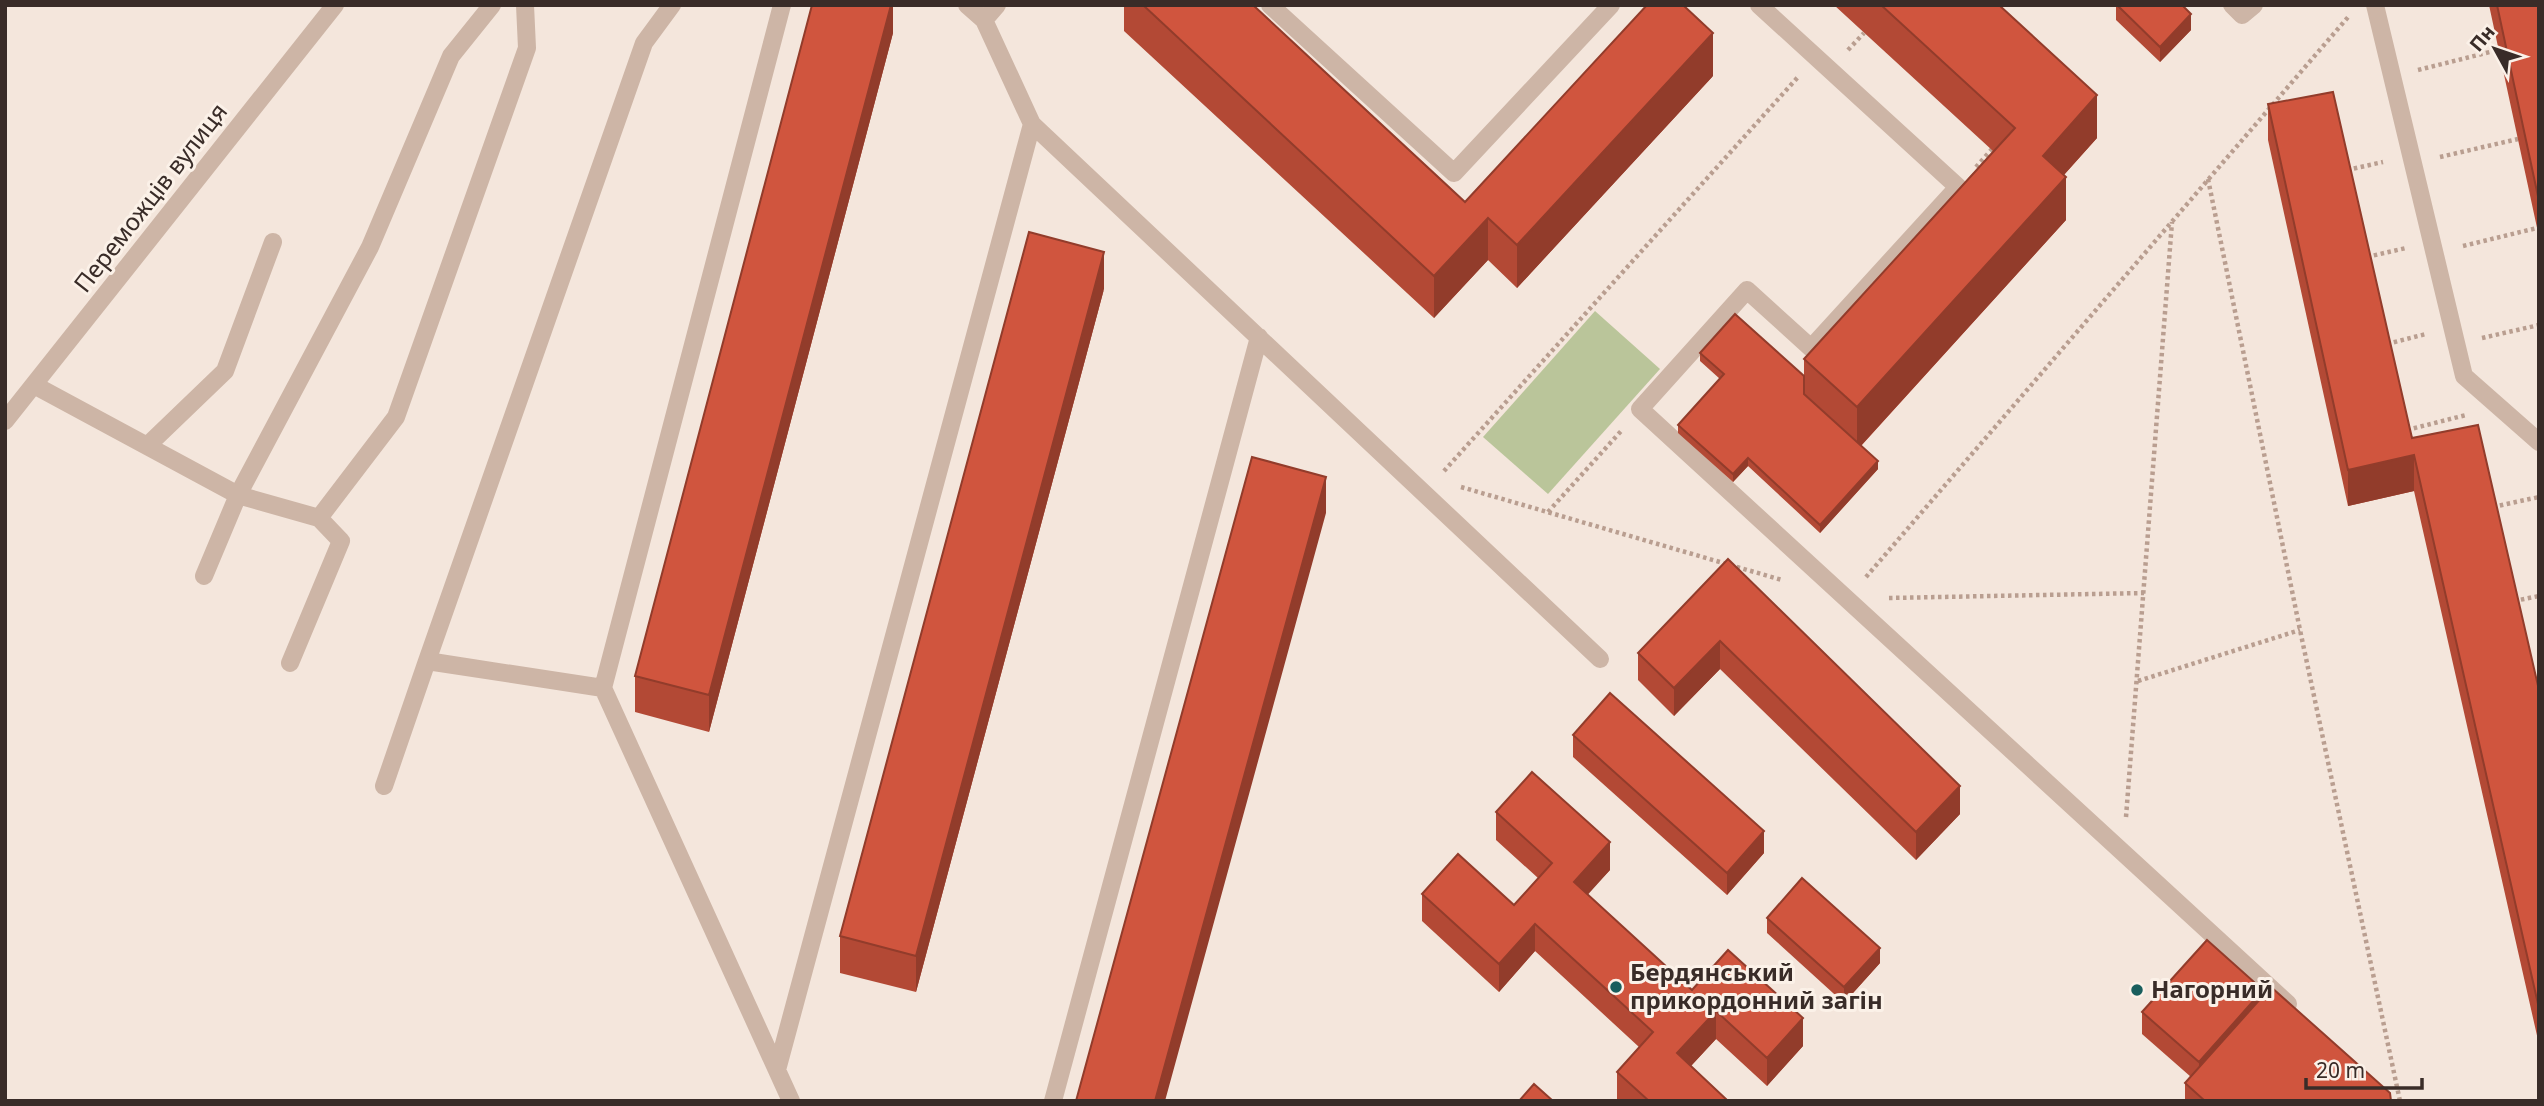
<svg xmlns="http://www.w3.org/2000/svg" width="2544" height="1106" viewBox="0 0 2544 1106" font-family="'Noto Sans',sans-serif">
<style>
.green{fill:#bac59a}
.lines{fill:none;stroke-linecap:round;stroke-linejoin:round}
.path{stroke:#b99e90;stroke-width:4.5;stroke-dasharray:3.5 3.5;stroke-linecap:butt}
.minor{stroke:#cdb5a6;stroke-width:18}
.wall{fill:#b34935}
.shaded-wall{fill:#923c2b}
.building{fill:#d0553e;stroke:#923c2b;stroke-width:2}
.poi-dot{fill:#195e5d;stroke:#fbf1e8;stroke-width:2.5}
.labels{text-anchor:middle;stroke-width:6;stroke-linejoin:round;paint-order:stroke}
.street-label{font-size:24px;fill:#392c28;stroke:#fbf1e8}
.poi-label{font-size:24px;font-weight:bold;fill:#392c28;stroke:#fbf1e8;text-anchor:start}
</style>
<rect width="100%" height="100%" fill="#f4e6dc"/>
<!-- green -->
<path class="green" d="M1595 311 1660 369 1548 494 1483 437Z"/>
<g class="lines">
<!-- path -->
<path class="path" d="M1848 50 1864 33
M2418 70 2498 50
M2440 157 2518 139
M1976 167 1992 149
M2347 170 2383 162
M2208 179 2300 630 2400 1101
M2463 246 2537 228
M2367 257 2406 248
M2482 338 2539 325
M2387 344 2426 334
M2407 430 2466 415
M1444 471 1798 77
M1461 487 1782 580
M2493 507 2539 497
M1548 512 1622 430
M1866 577 2349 16
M1889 598 2144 593
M2514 601 2539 596
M2138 681 2300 630
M2126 817 2172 222"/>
<!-- minor -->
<path class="minor" d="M782 5 603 688 791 1101
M967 5 984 20 1032 124 1600 659
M1270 5 1454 173 1611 5
M1759 5 1958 187 1811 348 1747 290 1640 409 2288 1004
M2232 5 2242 15 2254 5
M2375 5 2464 376 2539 442
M984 20 997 5
M34 385 238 495 319 518 341 541 290 663
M5 421 335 5
M147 446 225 371 273 242
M319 518 396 417 527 48 525 5
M204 576 238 495 370 247 451 56 492 5
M603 688 427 661 644 43 672 5
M384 786 427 661
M777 1070 1032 124
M1053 1101 1259 337"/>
</g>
<!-- wall -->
<path class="wall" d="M893 5V33L709 732 635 712V676Z
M1124 5H1253L1465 202 1713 76 1517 288 1488 260 1434 318 1124 31Z
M1834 5H1999L2097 138 2064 175 2066 220 1861 446 1878 469 1820 533 1748 466 1733 482 1678 433V425L1720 379 1700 361V353L1804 376V359L1993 151Z
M2116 5H2182L2191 30 2160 62 2116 20Z
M2489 5H2539V237Z
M2268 104 2412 438 2539 690 2538 1040 2414 491 2348 506 2268 140Z
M1104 289 916 992 840 973V936Z
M1728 559 1960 814 1916 860 1720 669 1674 716 1638 680V653Z
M1573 735 1764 853 1727 895 1573 757Z
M1496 812 1610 870 1587 894 1692 990 1803 1046 1767 1086 1716 1039 1691 1066 1729 1101H1618L1617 1099V1072L1639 1047 1535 951 1499 992 1422 921V894L1514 905 1538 878 1496 840Z
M1767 918 1880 963 1844 1003 1767 933Z
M2263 997 2391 1101H2185V1083L2191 1077 2142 1034V1012Z"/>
<!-- shaded-wall -->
<path class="shaded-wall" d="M891 5H893V33L709 732V695Z
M2191 14V30L2160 62V47Z
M1713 33V76L1517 288V245Z
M2097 95V138L2043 198V156Z
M2066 177V220L1857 450V407Z
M1488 218V260L1434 318V276Z
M1104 252V289L916 992V956Z
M2414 455V491L2348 506V470Z
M1748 458V466L1733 482V474Z
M1878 461V469L1820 533V525Z
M1326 477V513L1165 1101H1155Z
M1720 641V669L1674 716V688Z
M1960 786V814L1916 860V832Z
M1764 831V853L1727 895V873Z
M1610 842V870L1574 910V882Z
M1535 924V951L1499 992V964Z
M1880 948V963L1844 1003V987Z
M2263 990V1012L2199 1084V1062Z
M2538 1004H2539V1040H2538Z
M1716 1011V1039L1677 1081V1053Z
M1803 1018V1046L1767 1086V1058Z"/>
<!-- building -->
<path class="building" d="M812 5H891L709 695 635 676Z
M1143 5H1253L1465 202 1647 5H1683L1713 33 1517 245 1488 218 1434 276Z
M1881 5H1999L2097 95 2043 156 2066 177 1857 407 1804 359 2015 128Z
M2117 5H2182L2191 14 2160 47Z
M2497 5H2539V201Z
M2333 92 2412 438 2478 425 2539 690V1004H2538L2414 455 2348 470 2268 104Z
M1029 232 1104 252 916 956 840 936Z
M1735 314 1804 376V394L1878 461 1820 525 1748 458 1733 474 1678 425 1724 374 1700 353Z
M1252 457 1326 477 1155 1101H1076Z
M1728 559 1960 786 1916 832 1720 641 1674 688 1638 653Z
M1610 693 1764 831 1727 873 1573 735Z
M1532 772 1610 842 1574 882 1692 990 1728 950 1803 1018 1767 1058 1716 1011 1677 1053 1728 1101H1649L1617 1072 1653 1032 1535 924 1499 964 1422 894 1458 854 1514 905 1552 863 1496 812Z
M1802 878 1880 948 1844 987 1767 918Z
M2207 940 2263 990 2199 1062 2142 1012Z
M2271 987 2390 1093 2391 1101H2205L2185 1083Z
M1534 1084 1553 1101H1519Z"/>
<!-- markers -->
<g class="poi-dot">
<circle cx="1616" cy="987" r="7"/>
<circle cx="2137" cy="990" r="7"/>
</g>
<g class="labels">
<!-- street labels -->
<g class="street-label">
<text transform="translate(151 198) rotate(-52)" y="8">Переможців вулиця</text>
</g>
<!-- poi labels -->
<g class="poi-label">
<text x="1630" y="981">Бердянський<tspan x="1630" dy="28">прикордонний загін</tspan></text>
<text x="2151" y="998">Нагорний</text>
</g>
</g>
<!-- border -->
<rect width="2544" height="1106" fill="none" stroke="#392c28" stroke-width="14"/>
<!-- north arrow -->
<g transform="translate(2495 49) rotate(310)" stroke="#fbf1e8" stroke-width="5" paint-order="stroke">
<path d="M0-5L12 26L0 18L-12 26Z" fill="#392c28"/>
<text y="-10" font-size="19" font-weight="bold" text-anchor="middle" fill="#392c28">Пн</text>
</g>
<!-- scale -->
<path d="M2306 1078v10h116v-10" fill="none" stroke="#392c28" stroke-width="3.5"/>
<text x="2316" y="1078" font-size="21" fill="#392c28" stroke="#fbf1e8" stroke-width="5" paint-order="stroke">20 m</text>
</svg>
